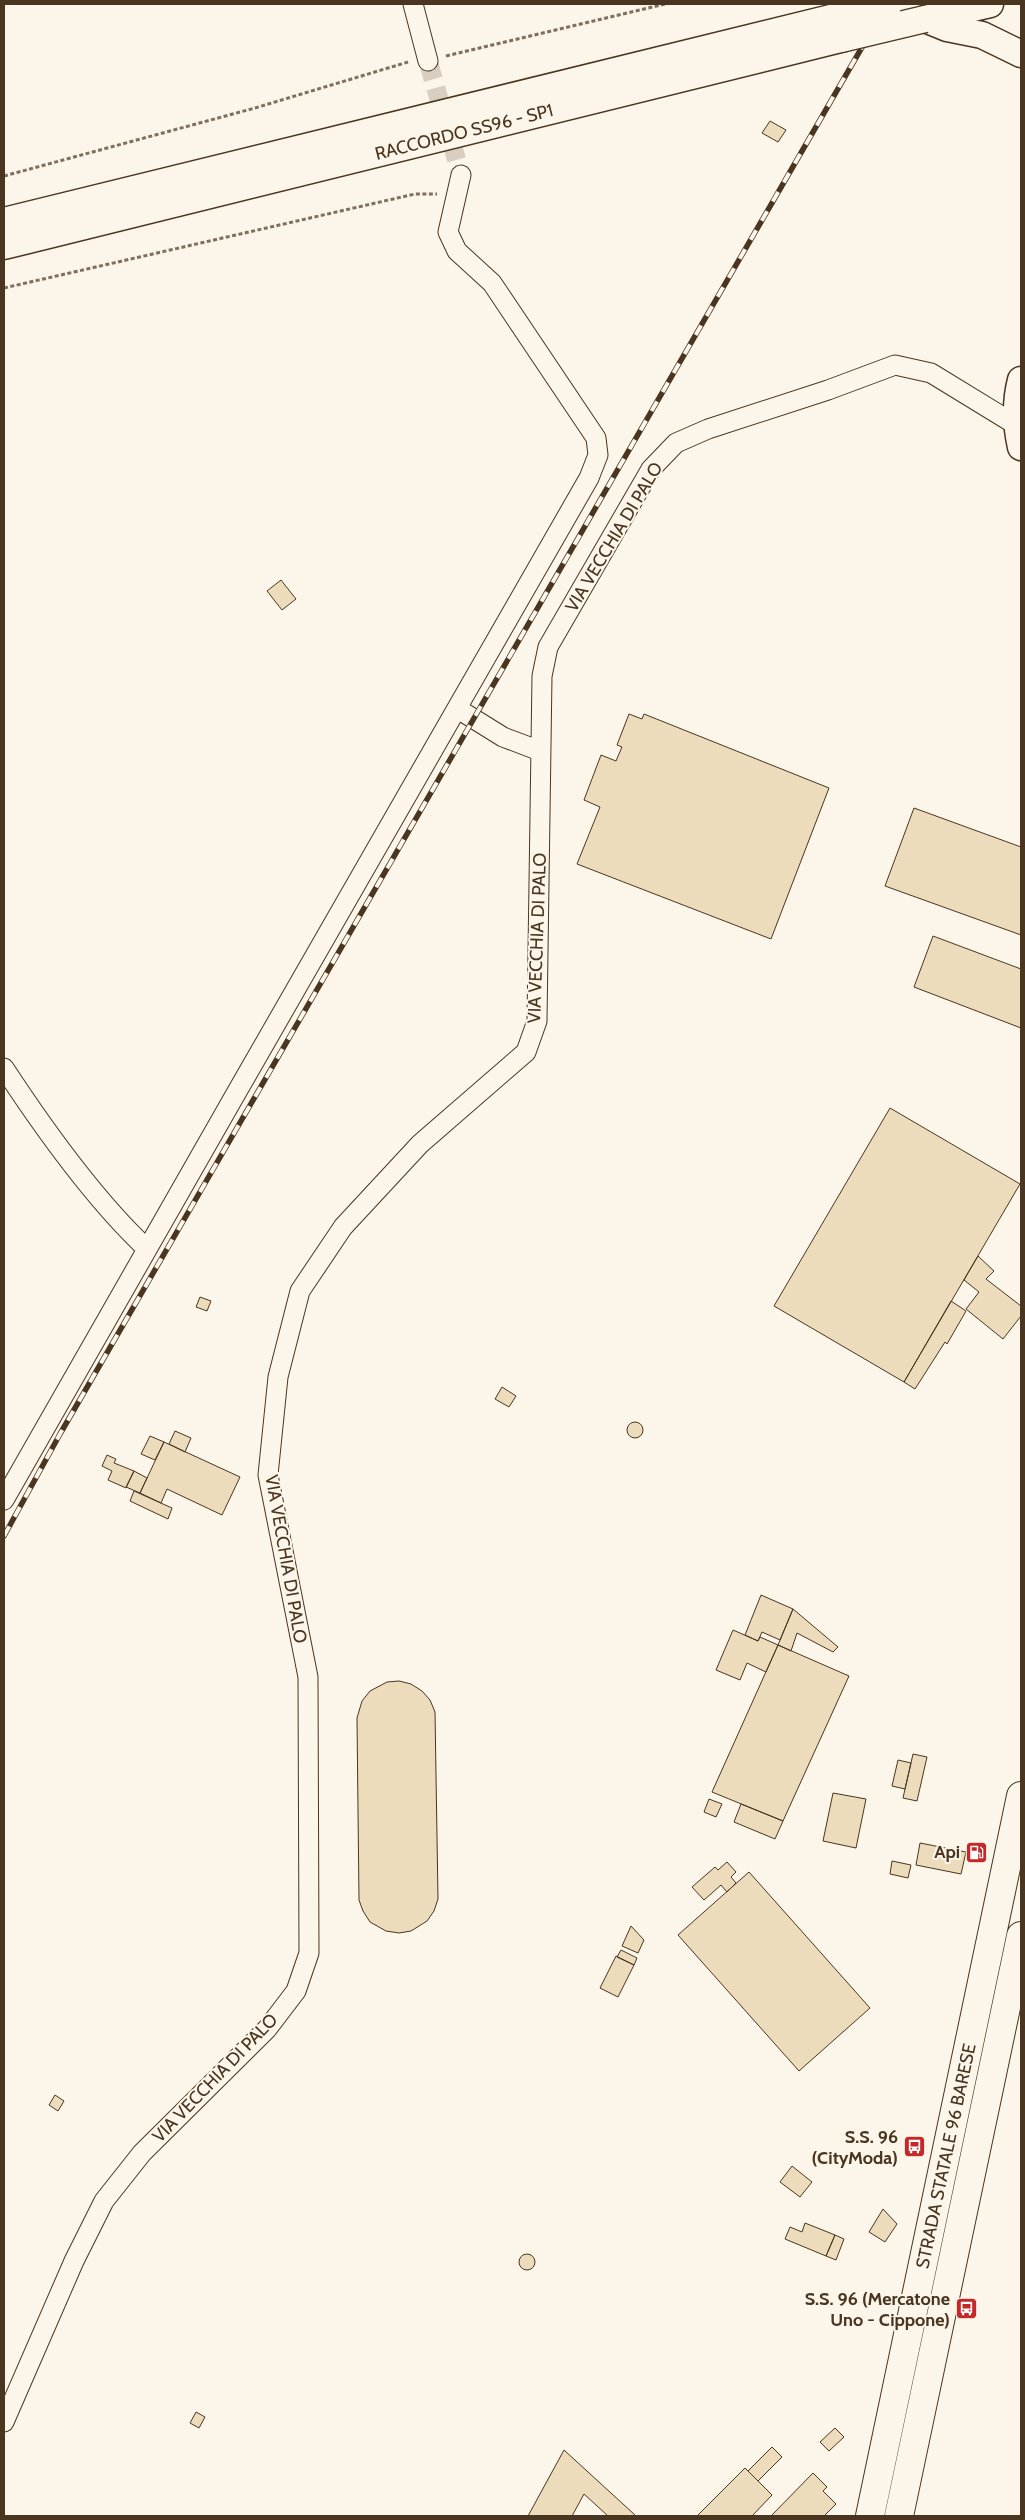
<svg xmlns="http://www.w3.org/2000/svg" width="1025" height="2520" viewBox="0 0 1025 2520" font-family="Cabin,sans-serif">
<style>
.building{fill:#ecdcbc;stroke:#4a3520}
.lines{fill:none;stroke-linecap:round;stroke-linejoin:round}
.minor-tunnel{stroke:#d8cfc1;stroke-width:19;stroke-dasharray:19 9;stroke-linecap:butt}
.minor-casing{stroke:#4a3520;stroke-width:21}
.secondary-casing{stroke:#4a3520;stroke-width:29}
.primary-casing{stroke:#4a3520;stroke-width:30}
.path{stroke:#7f6f5c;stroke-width:3;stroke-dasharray:4 2.5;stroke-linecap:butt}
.minor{stroke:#fbf6e9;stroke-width:19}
.secondary{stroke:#fbf6e9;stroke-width:26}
.primary{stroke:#fbf6e9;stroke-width:28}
.rail-casing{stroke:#4a3520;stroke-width:5.5}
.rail{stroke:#fbf6e9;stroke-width:4;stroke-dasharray:11;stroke-linecap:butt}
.secondary-bridge-casing{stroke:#4a3520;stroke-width:29;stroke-linecap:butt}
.secondary-bridge{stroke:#fbf6e9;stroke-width:26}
.labels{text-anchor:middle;stroke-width:4;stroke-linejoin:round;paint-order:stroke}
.street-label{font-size:18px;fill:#4a3520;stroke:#fbf6e9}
.poi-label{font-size:18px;font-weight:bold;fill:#4a3520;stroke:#fbf6e9;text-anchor:end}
</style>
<rect width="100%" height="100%" fill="#fbf6e9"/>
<!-- building -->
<path class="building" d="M770 121 786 130 778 142 762 133Z
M281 580 296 599 282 610 267 591Z
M629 714 642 719 644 714 829 788 771 939 577 864 600 807 584 800 601 755 616 761 622 747 617 745Z
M914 808 1021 847V935L885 886Z
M933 936 1021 969V1028L914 987Z
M890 1108 1020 1184 904 1382 774 1306Z
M978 1256 994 1271 986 1279 1021 1306V1316L1003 1339 966 1309 979 1292 964 1280Z
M200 1297 211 1301 207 1311 196 1307Z
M951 1301 966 1311 947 1344 945 1342 915 1389 904 1382Z
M502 1387 516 1396 509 1407 495 1399Z
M627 1430a8 8 0 1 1 16 0a8 8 0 1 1-16 0Z
M175 1431 191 1438 185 1452 169 1444Z
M150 1436 164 1442 155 1460 141 1454Z
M164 1442 240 1477 222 1515 167 1489 161 1503 140 1493Z
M107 1455 116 1459 114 1463 134 1471 126 1488 108 1480 112 1471 102 1466Z
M134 1471 147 1478 140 1493 126 1487Z
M134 1491 172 1508 168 1519 130 1501Z
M761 1595 793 1609 780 1640 762 1632 758 1641 745 1635Z
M793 1609 838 1647 833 1652 797 1633 791 1651 778 1645Z
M733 1630 758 1641 760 1637 778 1645 766 1672 747 1663 740 1680 716 1670Z
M778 1645 849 1676 783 1821 712 1792Z
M399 1681 411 1684 422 1691 430 1700 435 1712 438 1899 434 1911 427 1921 411 1931 399 1933 386 1931 370 1922 363 1911 359 1900 357 1718 362 1701 370 1691 387 1682Z
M913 1754 927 1757 917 1801 903 1798Z
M898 1760 911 1763 905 1789 892 1786Z
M833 1793 866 1799 856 1848 823 1841Z
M709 1799 722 1804 716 1817 704 1812Z
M741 1804 783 1821 775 1839 734 1822Z
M920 1843 966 1852 961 1874 916 1865Z
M892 1861 911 1865 908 1878 890 1874Z
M727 1862 736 1872 731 1877 736 1883 727 1892 721 1885 704 1900 692 1887 715 1867 718 1870Z
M749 1872 870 2008 799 2071 678 1935Z
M631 1926 644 1940 638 1953 622 1946Z
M621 1950 637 1958 634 1965 617 1957Z
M616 1956 634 1965 618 1997 600 1988Z
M55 2095 64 2101 58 2111 49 2105Z
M792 2166 812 2182 800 2197 780 2182Z
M883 2209 897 2224 885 2242 869 2232Z
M805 2223 835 2235 826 2256 785 2239 790 2227 802 2232Z
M835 2235 844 2239 836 2260 826 2256Z
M519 2262a8 8 0 1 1 16 0a8 8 0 1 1-16 0Z
M196 2412 205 2417 199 2428 190 2423Z
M835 2428 844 2437 829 2451 820 2442Z
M772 2447 782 2457 758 2481 748 2471Z
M564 2450 635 2515 634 2516H608L584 2494 572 2516H528Z
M745 2468 772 2495 752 2516H697Z
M813 2473 827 2487 823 2491 836 2504 824 2516H771Z"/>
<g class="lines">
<!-- minor-tunnel -->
<path class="minor-tunnel" d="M428 61 461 175"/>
<defs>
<path id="minor" d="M413 4 428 61
M458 709 503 737 540 751
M4 1068C44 1129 93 1198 146 1248
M4 1500C197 1158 395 820 589 478L598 455 596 438 492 283 457 251 448 232 461 175
M4 2422 74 2261 104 2201 142 2153 267 2029 296 1991 309 1953 308 1677 268 1475 278 1377 300 1291 343 1227 420 1144 526 1052 537 1021 542 676 548 647 651 469 676 443 708 429 828 390 895 365 931 373 1016 425"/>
<path id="secondary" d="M925 19 947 28 982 35 1021 54
M925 19 990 4
M4 221 835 17
M4 246 841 39
M1021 380C1015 403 1016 425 1021 447"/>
<path id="primary" d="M870 2516 1021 1796
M899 2516 1021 1936"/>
</defs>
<!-- minor casing -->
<use href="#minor" class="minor-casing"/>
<!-- secondary casing -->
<use href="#secondary" class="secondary-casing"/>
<!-- primary casing -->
<use href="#primary" class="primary-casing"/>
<!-- path -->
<path class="path" d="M446 56 665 4
M4 176 255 108 408 62
M4 288 415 194H437"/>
<!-- minor -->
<use href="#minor" class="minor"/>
<!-- secondary -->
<use href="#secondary" class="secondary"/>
<!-- primary -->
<use href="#primary" class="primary"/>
<defs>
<path id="rail" d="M4 1536 60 1434 887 4"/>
</defs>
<!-- rail casing -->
<use href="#rail" class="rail-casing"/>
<!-- rail -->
<use href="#rail" class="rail"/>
<defs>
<path id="secondary-bridge" d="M835 17 889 4
M841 39 925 19"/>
</defs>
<!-- secondary-bridge casing -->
<use href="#secondary-bridge" class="secondary-bridge-casing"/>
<!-- secondary-bridge -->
<use href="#secondary-bridge" class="secondary-bridge"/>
</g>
<!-- icons -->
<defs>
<symbol id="fuel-square" viewBox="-11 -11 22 22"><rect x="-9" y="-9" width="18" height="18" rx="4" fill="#c62828" stroke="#fbf6e9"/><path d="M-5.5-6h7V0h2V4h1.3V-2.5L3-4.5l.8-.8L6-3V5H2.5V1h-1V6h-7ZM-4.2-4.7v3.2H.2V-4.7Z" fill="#fff"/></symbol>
<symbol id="bus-square" viewBox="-11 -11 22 22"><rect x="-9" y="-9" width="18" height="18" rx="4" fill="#c62828" stroke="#fbf6e9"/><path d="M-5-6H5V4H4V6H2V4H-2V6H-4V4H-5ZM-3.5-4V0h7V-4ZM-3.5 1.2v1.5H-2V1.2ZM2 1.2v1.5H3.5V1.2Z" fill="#fff"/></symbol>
</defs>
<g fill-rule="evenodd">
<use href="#fuel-square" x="964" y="1840" width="25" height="25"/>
<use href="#bus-square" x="902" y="2134" width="25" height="25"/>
<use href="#bus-square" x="954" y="2296" width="25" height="25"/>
</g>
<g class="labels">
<!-- street labels -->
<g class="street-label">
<text transform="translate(464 132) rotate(-14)" y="6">RACCORDO SS96 - SP1</text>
<text transform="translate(614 537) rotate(-59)" y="6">VIA VECCHIA DI PALO</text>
<text transform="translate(537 938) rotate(-88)" y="6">VIA VECCHIA DI PALO</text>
<text transform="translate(286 1559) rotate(80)" y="6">VIA VECCHIA DI PALO</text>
<text transform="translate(215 2078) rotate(-46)" y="6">VIA VECCHIA DI PALO</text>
<text transform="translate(946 2156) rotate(-78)" y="6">STRADA STATALE 96 BARESE</text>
</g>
<!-- poi labels -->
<g class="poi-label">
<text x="960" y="1858">Api</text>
<text x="898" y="2143">S.S. 96<tspan x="898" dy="21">(CityModa)</tspan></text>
<text x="950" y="2305">S.S. 96 (Mercatone<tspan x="950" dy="21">Uno - Cippone)</tspan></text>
</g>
</g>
<!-- border -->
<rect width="1025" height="2520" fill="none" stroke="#4a3520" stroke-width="10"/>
</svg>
